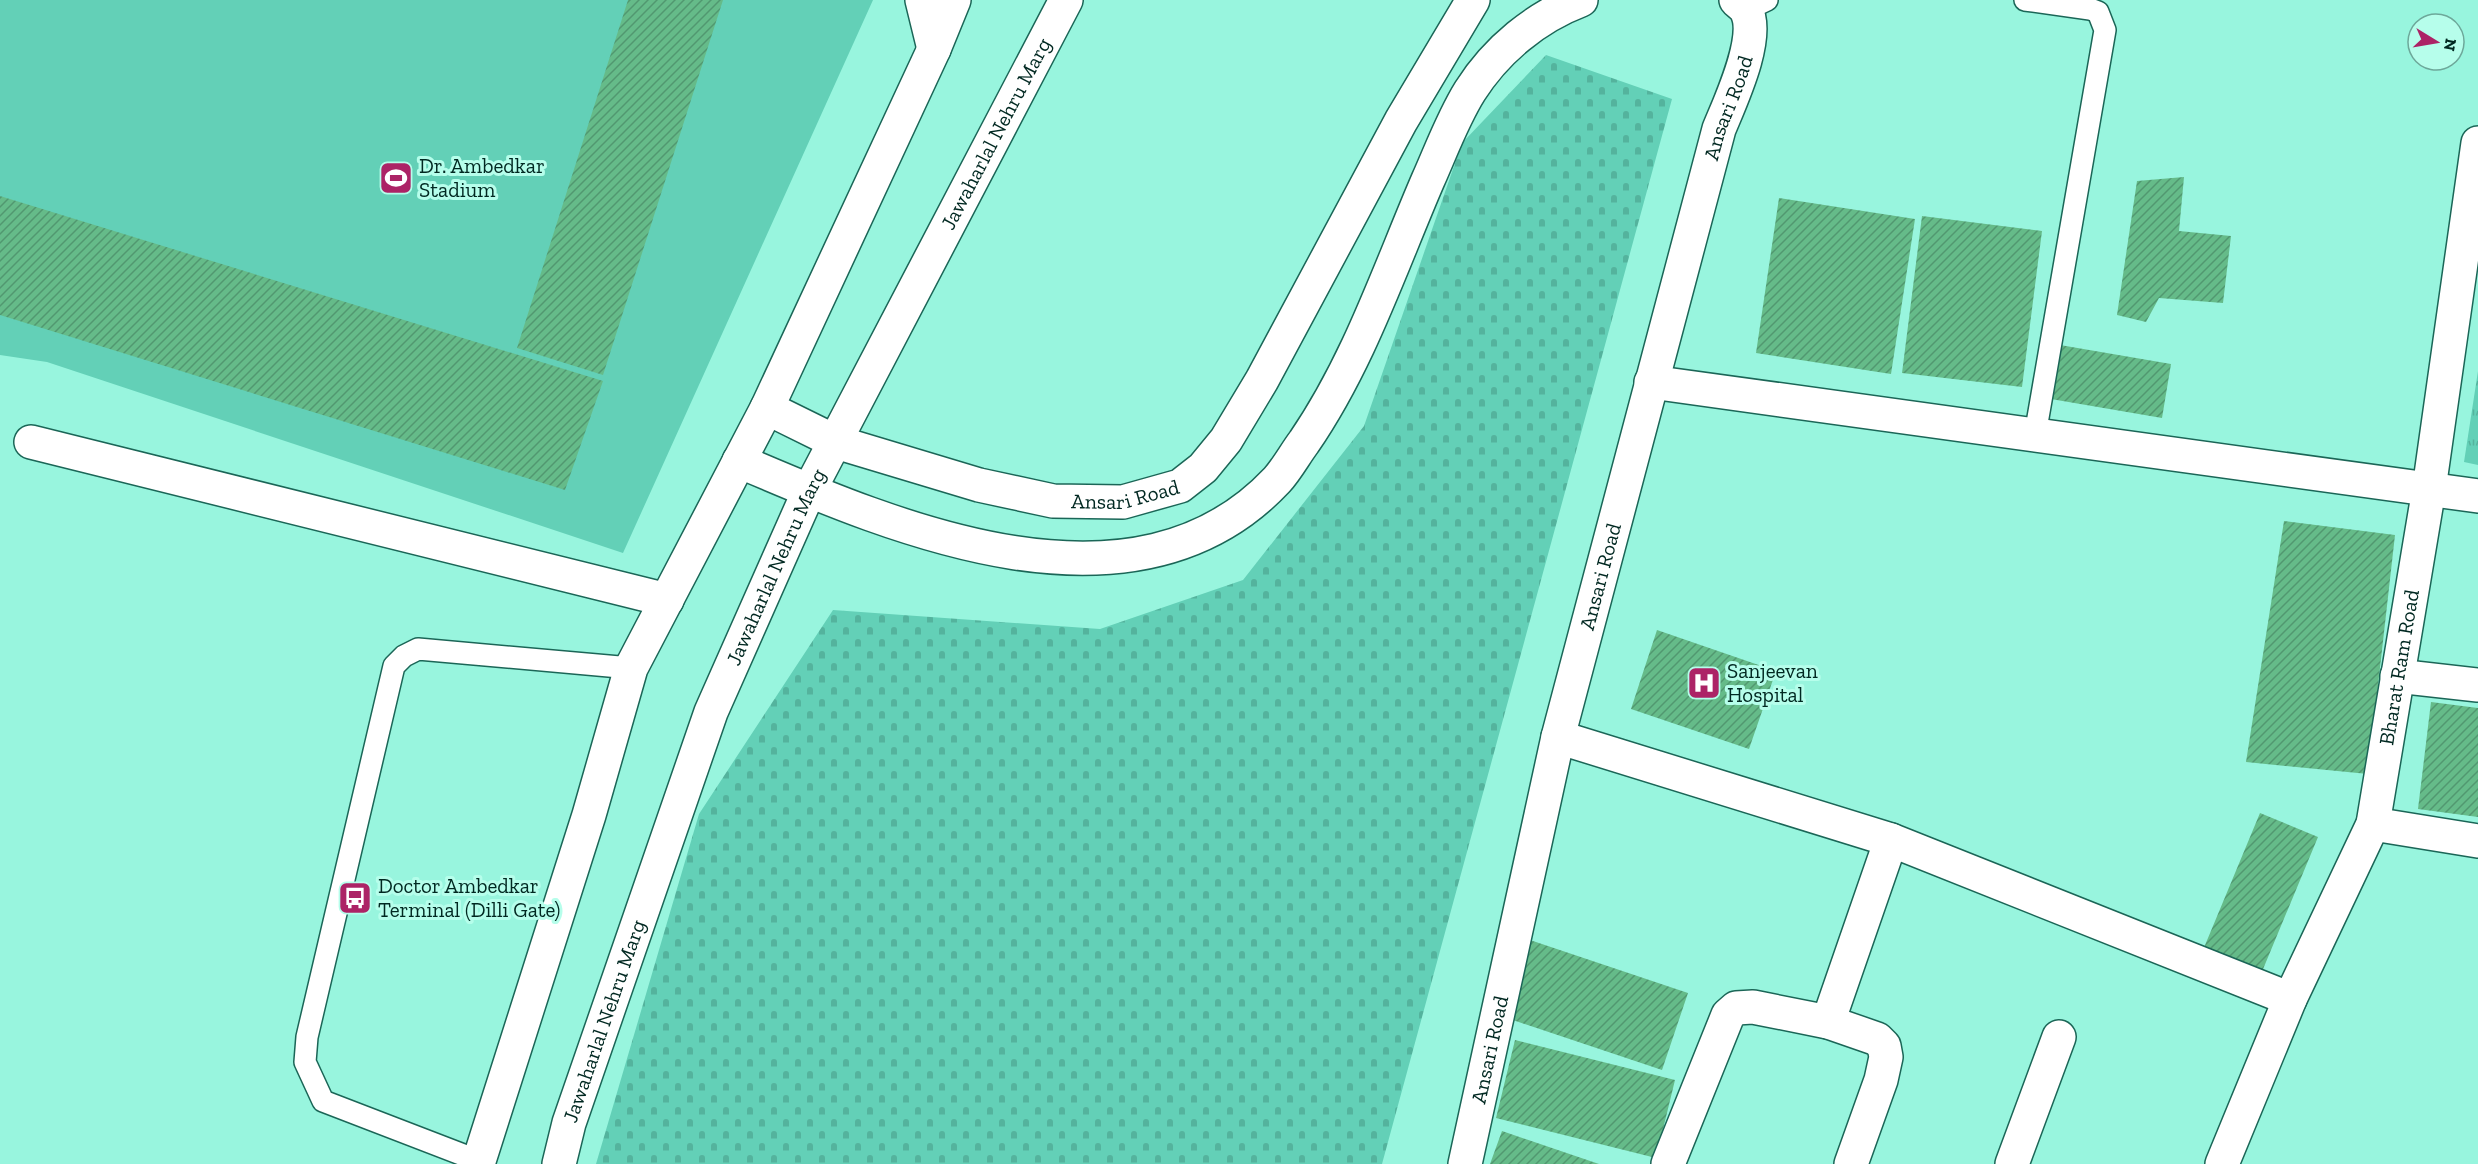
<svg xmlns="http://www.w3.org/2000/svg" width="2478" height="1164" viewBox="0 0 2478 1164" font-family="'Zilla Slab',serif">
<style>
.cemetery{fill:url(#cemetery-stones)}
.park{fill:url(#park-tufts)}
.pitch{fill:#63d0b7}
.building{fill:url(#building-hatch)}
.lines{fill:none;stroke-linecap:round;stroke-linejoin:round}
.lane-casing{stroke:#1b6657;stroke-width:24}
.street-casing{stroke:#1b6657;stroke-width:36}
.secondary-casing{stroke:#1b6657;stroke-width:36}
.lane{stroke:#fff;stroke-width:21}
.street{stroke:#fff;stroke-width:33}
.secondary{stroke:#fff;stroke-width:33}
.labels{text-anchor:middle;stroke-width:6;stroke-linejoin:round;paint-order:stroke}
.street-label{font-size:21px;fill:#002821;stroke:#b6feeb}
.poi-label{font-size:21px;fill:#002821;stroke:#b6feeb;text-anchor:start}
</style>
<defs>
<pattern id="cemetery-stones" width="16" height="16" patternUnits="userSpaceOnUse" patternTransform="scale(1.5)"><rect width="16" height="16" fill="#63d0b7"/><path d="M2 7V4a2 2 0 0 1 4 0v3zM10 15v-3a2 2 0 0 1 4 0v3z" fill="#54b39d"/></pattern>
<pattern id="park-tufts" width="24" height="20" patternUnits="userSpaceOnUse" patternTransform="scale(1.5)"><rect width="24" height="20" fill="#63d0b7"/><path d="M3 7l-1-3M5 7V3M7 7l1-3M15 17l-1-3M17 17v-4M19 17l1-3" fill="none" stroke="#54b39d"/></pattern>
<pattern id="building-hatch" width="6" height="6" patternUnits="userSpaceOnUse" patternTransform="scale(1.5)"><rect width="6" height="6" fill="#65bb89"/><path d="M-1 1l2-2M0 6l6-6M5 7l2-2" fill="none" stroke="#519870"/></pattern>
</defs>
<rect width="100%" height="100%" fill="#98f5de"/>
<!-- cemetery -->
<path class="cemetery" d="M1546 55 1672 99 1382 1164H596L699 814 833 610 1100 629 1243 580 1364 426 1462 143Z"/>
<!-- park -->
<path class="park" d="M2478 371V465L2464 462Z"/>
<!-- pitch -->
<path class="pitch" d="M0 0H873L623 553 47 362 0 355Z"/>
<!-- building -->
<path class="building" d="M628 0H723L603 375 517 348Z
M2184 177 2179 231 2231 236 2223 303 2159 298 2146 322 2117 315 2137 181Z
M0 196 603 381 565 490 0 315Z
M1779 198 1915 219 1891 374 1756 353Z
M1922 216 2042 231 2022 387 1902 373Z
M2060 345 2171 364 2162 418 2051 399Z
M2284 521 2395 535 2368 774 2246 762Z
M1657 630 1776 671 1749 749 1631 709Z
M2431 702 2478 708V817L2418 809Z
M2260 813 2318 837 2261 974 2203 950Z
M1527 939 1688 993 1662 1070 1501 1016Z
M1515 1040 1675 1080 1656 1158 1496 1118Z
M1502 1131 1599 1164H1490Z"/>
<g class="lines">
<defs>
<path id="lane" d="M2025 0 2090 9 2098 12 2105 30 2035 435
M1746 10 1767 0
M479 1161 323 1101 305 1062 307 1037 394 666 404 656 418 649 631 668"/>
<g id="street">
<path d="M1651 382 2478 496"/>
<path d="M31 442 667 600"/>
<path d="M2397 676 2478 685"/>
<path d="M1558 737 1891 840 2290 999"/>
<path d="M2373 824 2478 841"/>
<path d="M1828 1022 1891 840"/>
<path d="M1668 1164 1728 1015 1736 1008 1753 1007 1828 1022 1877 1039 1884 1046 1886 1057 1881 1080 1851 1164"/>
<path d="M2012 1164 2059 1037"/>
<path id="s1" d="M2222 1164 2290 999 2373 824 2429 489 2478 143"/>
</g>
<g id="secondary">
<path d="M922 0 934 49"/>
<path id="s2" d="M767 408 836 442 979 485 1053 501 1123 502 1180 486 1203 468 1226 440 1262 380 1401 121 1473 0"/>
<path d="M739 461C897 529 1135 631 1277 480 1287 469 1295 454 1304 442 1359 362 1390 268 1428 180 1441 151 1453 118 1470 91 1496 50 1536 17 1581 0"/>
<path d="M478 1164 589 815 631 668 767 408 934 49 954 0"/>
<path id="s3" d="M559 1164 569 1123 711 712 809 491 1066 0"/>
<path id="s4" d="M1465 1164 1558 737 1719 129C1730 102 1761 37 1746 10 1744 6 1738 3 1736 0"/>
</g>
</defs>
<!-- lane casing -->
<use href="#lane" class="lane-casing"/>
<!-- street casing -->
<use href="#street" class="street-casing"/>
<!-- secondary casing -->
<use href="#secondary" class="secondary-casing"/>
<!-- lane -->
<use href="#lane" class="lane"/>
<!-- street -->
<use href="#street" class="street"/>
<!-- secondary -->
<use href="#secondary" class="secondary"/>
</g>
<!-- icons -->
<defs>
<symbol id="stadium-square" viewBox="-11 -11 22 22"><rect x="-9" y="-9" width="18" height="18" rx="4" fill="#ac2366" stroke="#b6feeb"/><path d="M0-5a6.5 5 0 1 0 0 10a6.5 5 0 1 0 0-10ZM-3.5-1.8h7v3.6h-7Z" fill="#fff"/></symbol>
<symbol id="hospital-square" viewBox="-11 -11 22 22"><rect x="-9" y="-9" width="18" height="18" rx="4" fill="#ac2366" stroke="#b6feeb"/><path d="M-5-5h3v3.5h4V-5h3V5h-3V1.5h-4V5h-3Z" fill="#fff"/></symbol>
<symbol id="bus-square" viewBox="-11 -11 22 22"><rect x="-9" y="-9" width="18" height="18" rx="4" fill="#ac2366" stroke="#b6feeb"/><path d="M-5-6H5V4H4V6H2V4H-2V6H-4V4H-5ZM-3.5-4V0h7V-4ZM-3.5 1.2v1.5H-2V1.2ZM2 1.2v1.5H3.5V1.2Z" fill="#fff"/></symbol>
</defs>
<g fill-rule="evenodd">
<use href="#stadium-square" x="377" y="159" width="38" height="38"/>
<use href="#hospital-square" x="1685" y="664" width="38" height="38"/>
<use href="#bus-square" x="336" y="879" width="38" height="38"/>
</g>
<g class="labels">
<!-- street labels -->
<g class="street-label">
<text dy="7" stroke="none"><textPath href="#s4" startOffset="1089">Ansari Road</textPath></text>
<text dy="7" stroke="none"><textPath href="#s3" startOffset="1122">Jawaharlal Nehru Marg</textPath></text>
<text dy="7" stroke="none"><textPath href="#s2" startOffset="375">Ansari Road</textPath></text>
<text dy="7" stroke="none"><textPath href="#s3" startOffset="636">Jawaharlal Nehru Marg</textPath></text>
<text dy="7" stroke="none"><textPath href="#s4" startOffset="603">Ansari Road</textPath></text>
<text dy="7" stroke="none"><textPath href="#s1" startOffset="531">Bharat Ram Road</textPath></text>
<text dy="7" stroke="none"><textPath href="#s3" startOffset="150">Jawaharlal Nehru Marg</textPath></text>
<text dy="7" stroke="none"><textPath href="#s4" startOffset="117">Ansari Road</textPath></text>
</g>
<!-- poi labels -->
<g class="poi-label">
<text x="419" y="173">Dr. Ambedkar<tspan x="419" dy="24">Stadium</tspan></text>
<text x="1727" y="678">Sanjeevan<tspan x="1727" dy="24">Hospital</tspan></text>
<text x="378" y="893">Doctor Ambedkar<tspan x="378" dy="24">Terminal (Dilli Gate)</tspan></text>
</g>
</g>
<!-- north arrow -->
<g transform="translate(2436 42) rotate(101)"><circle r="28" fill="#b6feeb" stroke="#6da89a" stroke-width="1.5"/>
<path d="M0-4.5L10 22L0 15L-10 22Z" fill="#ac2366"/>
<text y="-9" font-size="16" font-weight="bold" text-anchor="middle" fill="#002821">N</text>
</g>
</svg>
